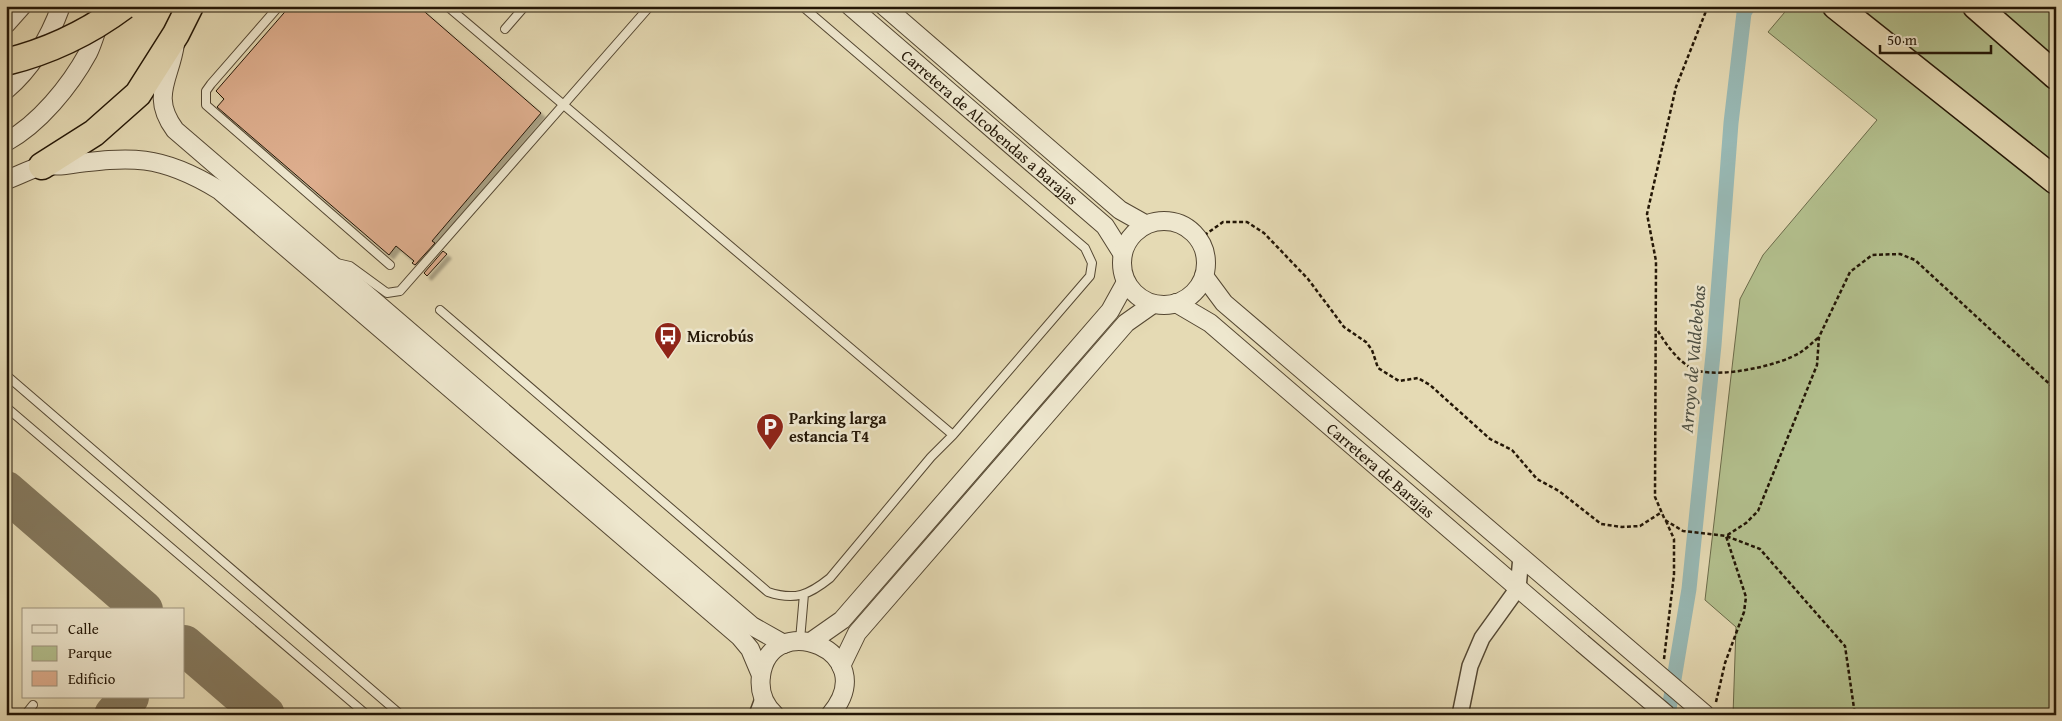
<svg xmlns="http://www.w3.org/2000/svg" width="2062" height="721" viewBox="0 0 2062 721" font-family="'Gentium Book Plus',serif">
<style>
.green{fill:#b3c08e;stroke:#6b6b4a}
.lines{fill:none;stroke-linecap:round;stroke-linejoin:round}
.canal{stroke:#98b9b5;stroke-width:15}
.taxiway{stroke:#84785d;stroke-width:40}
.building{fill:#deae8e;stroke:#231606;filter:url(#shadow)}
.service-casing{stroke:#544732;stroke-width:10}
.minor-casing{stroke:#544732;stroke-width:18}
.tertiary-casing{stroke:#544732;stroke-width:20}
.motorway-casing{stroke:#231606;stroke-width:29}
.path{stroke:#231606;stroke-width:2.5;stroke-dasharray:4 2.5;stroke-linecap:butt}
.service{stroke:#eee7ce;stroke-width:8}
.minor{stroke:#eee7ce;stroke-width:15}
.tertiary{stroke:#eee7ce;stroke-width:18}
.motorway{stroke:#e5dab4;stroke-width:26}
.tertiary-bridge-casing{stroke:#544732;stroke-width:20;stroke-linecap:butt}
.motorway-bridge-casing{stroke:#231606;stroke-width:29;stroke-linecap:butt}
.tertiary-bridge{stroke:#eee7ce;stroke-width:18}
.motorway-bridge{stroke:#e5dab4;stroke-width:26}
.labels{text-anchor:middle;stroke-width:5;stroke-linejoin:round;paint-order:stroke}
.street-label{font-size:16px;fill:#231606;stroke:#eee7ce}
.poi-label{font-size:16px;font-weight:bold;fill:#231606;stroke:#eee7ce;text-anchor:start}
.water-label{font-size:18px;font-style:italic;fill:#4c4f43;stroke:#eee7ce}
</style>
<defs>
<filter id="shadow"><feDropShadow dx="4.5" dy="4.5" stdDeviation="1" flood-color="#0004"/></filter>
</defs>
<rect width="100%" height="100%" fill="#e5dab4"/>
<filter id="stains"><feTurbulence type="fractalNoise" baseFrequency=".004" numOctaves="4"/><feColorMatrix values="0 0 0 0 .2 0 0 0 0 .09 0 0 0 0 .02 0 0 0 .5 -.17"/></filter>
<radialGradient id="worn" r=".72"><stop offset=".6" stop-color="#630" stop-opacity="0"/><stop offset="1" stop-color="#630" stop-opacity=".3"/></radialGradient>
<!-- green -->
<path class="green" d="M1790 6H2056V715H1733L1736 627 1705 600 1740 299 1763 255 1877 120 1768 32Z"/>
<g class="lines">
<!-- canal -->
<path class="canal" d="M1668 715 1689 589 1714 345 1731 123 1744 13 1748 6"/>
<!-- taxiway -->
<path class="taxiway" d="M6 491 143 610
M184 645 265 715
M114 715 129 697"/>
</g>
<!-- building -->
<path class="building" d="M290 6H418L541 113 432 241 435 243 415 265 412 263 414 261 396 246 389 255 217 107 224 99 216 91Z
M443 251 447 254 427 276 424 273Z"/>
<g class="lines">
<defs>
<path id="service" d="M279 6 211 84 206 91V105L390 265
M447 6 953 435
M505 29 525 6
M337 263 350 266 387 293 400 291 650 6
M440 310 768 592C795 601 809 595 830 578L931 457 953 435 1090 276 1092 263 1085 248 802 6
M6 375 401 715
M6 407 367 715
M800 640 804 594
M25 715 33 705"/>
<path id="minor" d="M757 715 763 699
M1460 715 1470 666 1482 638 1518 588 1521 557"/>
<g id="tertiary">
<path id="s1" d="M850 6 1105 226 1122 253"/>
<path d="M884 6 1120 210 1145 224"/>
<path d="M6 24 22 6"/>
<path d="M175 44C170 79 150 96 175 130L752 626 784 644"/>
<path d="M6 90C33 67 49 39 61 6"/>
<path d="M6 142C39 124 70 86 88 53 93 43 96 31 100 20"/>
<path d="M6 180C18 176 30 169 42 166 50 165 58 166 65 165 132 156 160 154 219 190L740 637 750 649 761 675"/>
<circle cx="1164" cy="263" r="42"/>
<path d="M1204 276 1224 303 1589 615"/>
<path id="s2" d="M1176 303 1210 323 1582 643"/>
<path d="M812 641 842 620 1110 311 1126 282"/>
<path d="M841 666 857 633 1126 323 1153 304"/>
<path d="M775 715C764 705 759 691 761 676 770 607 885 651 830 715"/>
</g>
<path id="motorway" d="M1836 6 2056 181
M1976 6 2056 76
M42 166 94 133 138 94 176 34 190 6"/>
</defs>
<!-- service casing -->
<use href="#service" class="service-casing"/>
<!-- minor casing -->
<use href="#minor" class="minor-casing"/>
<!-- tertiary casing -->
<use href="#tertiary" class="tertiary-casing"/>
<!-- motorway casing -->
<use href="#motorway" class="motorway-casing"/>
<!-- path -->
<path class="path" d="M1708 6 1676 87 1647 214 1656 261 1655 497 1665 520 1683 531 1726 536 1760 549 1845 646 1855 715
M1199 239 1223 222H1247L1264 233 1308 279 1344 327 1366 342 1372 350 1378 368 1399 381 1418 378 1430 385 1490 439 1512 450 1537 479 1559 491 1601 524 1622 527 1640 526 1662 512
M1658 331C1667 346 1681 366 1699 371 1724 377 1779 366 1801 352 1807 348 1813 342 1819 337
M1664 659 1674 574V539L1666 521
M1716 702 1725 663 1744 612 1746 597 1726 536 1746 523 1758 511 1817 365 1819 337 1850 272 1872 255 1900 254 1915 260 2056 390"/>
<!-- service -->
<use href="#service" class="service"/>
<!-- minor -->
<use href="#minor" class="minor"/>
<!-- tertiary -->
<use href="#tertiary" class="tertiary"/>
<!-- motorway -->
<use href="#motorway" class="motorway"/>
<defs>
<path id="tertiary-bridge" d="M1589 615 1706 715
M1582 643 1667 715"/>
<path id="motorway-bridge" d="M6 62C50 51 88 33 124 6"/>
</defs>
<!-- tertiary-bridge casing -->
<use href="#tertiary-bridge" class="tertiary-bridge-casing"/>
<!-- motorway-bridge casing -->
<use href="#motorway-bridge" class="motorway-bridge-casing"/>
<!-- tertiary-bridge -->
<use href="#tertiary-bridge" class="tertiary-bridge"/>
<!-- motorway-bridge -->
<use href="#motorway-bridge" class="motorway-bridge"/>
</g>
<!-- icons -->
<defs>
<symbol id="bus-pin" viewBox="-11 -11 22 30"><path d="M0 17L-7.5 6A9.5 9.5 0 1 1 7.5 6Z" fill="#8f2418" stroke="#eee7ce"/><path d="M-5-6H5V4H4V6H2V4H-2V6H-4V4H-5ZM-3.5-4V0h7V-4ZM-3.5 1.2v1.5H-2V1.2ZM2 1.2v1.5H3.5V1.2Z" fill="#fff"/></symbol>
<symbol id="parking-pin" viewBox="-11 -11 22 30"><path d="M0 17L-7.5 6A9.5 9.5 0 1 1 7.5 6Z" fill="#8f2418" stroke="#eee7ce"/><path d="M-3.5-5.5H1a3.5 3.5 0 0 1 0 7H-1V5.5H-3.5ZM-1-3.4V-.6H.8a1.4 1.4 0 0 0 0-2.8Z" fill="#fff"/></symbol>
</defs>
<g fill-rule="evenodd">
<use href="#bus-pin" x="652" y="320" width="32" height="43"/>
<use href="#parking-pin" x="754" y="411" width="32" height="43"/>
</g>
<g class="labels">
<!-- street labels -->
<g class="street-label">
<text dy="6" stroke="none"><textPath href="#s1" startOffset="185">Carretera de Alcobendas a Barajas</textPath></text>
<text dy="6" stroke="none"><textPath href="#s2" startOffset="265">Carretera de Barajas</textPath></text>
</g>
<!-- poi labels -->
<g class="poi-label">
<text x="687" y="342">Microbús</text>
<text x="789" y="424">Parking larga<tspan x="789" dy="18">estancia T4</tspan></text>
</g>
<!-- water labels -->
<g class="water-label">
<text transform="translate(1693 359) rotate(-85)" y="6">Arroyo de Valdebebas</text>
</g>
</g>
<!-- margin -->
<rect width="2062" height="721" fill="none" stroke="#e5dab4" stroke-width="25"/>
<rect x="8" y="8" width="2047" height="706" fill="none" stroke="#231606" stroke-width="2.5"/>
<rect x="12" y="12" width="2037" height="696" fill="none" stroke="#231606"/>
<!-- legend -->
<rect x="22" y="608" width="162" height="90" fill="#eee7ce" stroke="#9d937e"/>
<rect x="32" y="625" width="25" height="8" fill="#eee7ce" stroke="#9d937e"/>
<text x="68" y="634" font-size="15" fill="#231606">Calle</text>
<rect x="32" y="646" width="25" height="15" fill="#b3c08e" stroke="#9d937e"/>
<text x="68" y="658" font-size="15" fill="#231606">Parque</text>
<rect x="32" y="671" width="25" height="15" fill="#deae8e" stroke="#9d937e"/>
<text x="68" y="684" font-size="15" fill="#231606">Edificio</text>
<!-- scale -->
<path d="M1880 45v8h111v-8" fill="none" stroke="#231606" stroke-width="2.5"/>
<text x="1887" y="45" font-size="15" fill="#231606" stroke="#eee7ce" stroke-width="4" paint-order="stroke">50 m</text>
<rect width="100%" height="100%" filter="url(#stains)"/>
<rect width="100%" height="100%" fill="url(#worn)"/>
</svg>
